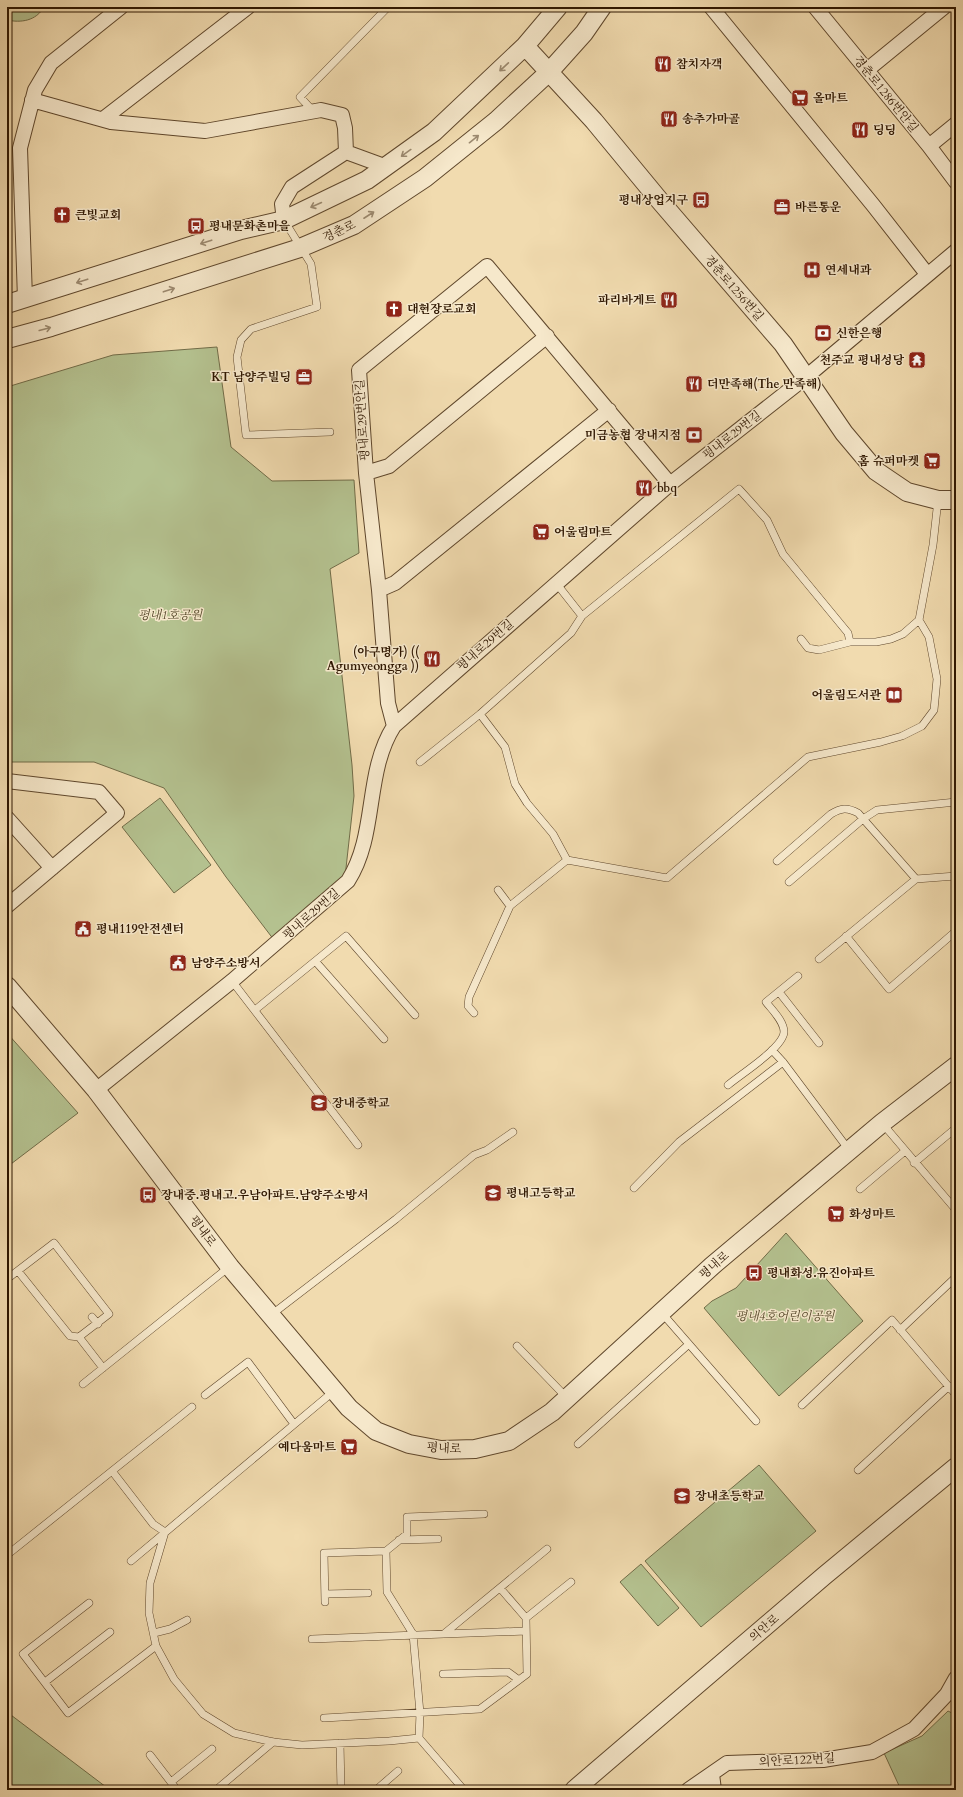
<svg xmlns="http://www.w3.org/2000/svg" width="963" height="1797" viewBox="0 0 963 1797" font-family="Cardo,'Noto Serif KR',serif">
<style>
.green{fill:#b4c18f;stroke:#716c48}
.lines{fill:none;stroke-linecap:round;stroke-linejoin:round}
.service-casing{stroke:#5f472c;stroke-width:8}
.minor-casing{stroke:#5f472c;stroke-width:16}
.tertiary-casing{stroke:#5f472c;stroke-width:20}
.service{stroke:#f6e8cb;stroke-width:7}
.minor{stroke:#f6e8cb;stroke-width:14}
.tertiary{stroke:#f6e8cb;stroke-width:18}
.oneway{stroke:#9c8a70}
.labels{text-anchor:middle;stroke-width:3;stroke-linejoin:round;paint-order:stroke}
.poi-label{font-size:12px;font-weight:bold;fill:#2e1600;stroke:#f6e8cb;text-anchor:start}
.street-label{font-size:12px;fill:#2e1600;stroke:#f6e8cb}
.park-label{font-size:12px;font-style:italic;fill:#56492b;stroke:#f6e8cb}
</style>
<rect width="100%" height="100%" fill="#f1dbaf"/>
<filter id="stains"><feTurbulence type="fractalNoise" baseFrequency=".005" numOctaves="4"/><feColorMatrix values="0 0 0 0 .2 0 0 0 0 .09 0 0 0 0 .02 0 0 0 .5 -.17"/></filter>
<radialGradient id="worn" r=".72"><stop offset=".6" stop-color="#630" stop-opacity="0"/><stop offset="1" stop-color="#630" stop-opacity=".3"/></radialGradient>
<!-- green -->
<path class="green" d="M7 7H44C36 21 21 23 7 20Z
M217 347 231 447 272 481 354 480 359 553 330 569 352 765 354 796 345 877 274 940 226 877 164 788 94 762H7V387L113 355Z
M160 798 211 865 174 893 122 827Z
M7 1033 78 1113 7 1167Z
M786 1233 863 1321 779 1396 704 1308 712 1301 736 1288Z
M759 1465 816 1531 701 1627 645 1561Z
M641 1564 679 1608 658 1626 620 1582Z
M948 1711 956 1715V1790H901L884 1753 922 1736Z
M7 1712 110 1790H7Z"/>
<g class="lines">
<defs>
<path id="service" d="M313 111 300 97 388 7
M284 220 311 264 317 307 251 329 241 340 237 357 246 435 330 432
M556 583 582 616
M801 639 808 648 819 650 850 642H876L891 639 903 634 919 620
M480 714 505 747 515 784 527 803 553 834 567 860
M420 762 480 714 571 633 582 616 739 489 767 520 783 554 848 633 850 642
M777 861 831 814C841 808 847 807 858 813L916 879
M789 882 863 819 877 810 956 802
M498 890 510 906
M846 936 889 989 956 931
M819 959 916 879 956 876
M316 962 384 1039
M232 981 358 1145
M779 992 819 1043
M255 1010 346 936 415 1015
M474 1013 468 1006 469 997 510 906 567 860 667 878 808 757 881 742 902 736 922 726 934 710 937 679 929 637 919 620 933 545 938 500
M772 1050 783 1062 849 1150
M728 1085C741 1074 783 1048 784 1032 784 1021 772 1010 766 1002L798 976
M882 1123 956 1210
M914 1163 956 1128
M634 1188 679 1142 783 1062
M860 1189 905 1151
M7 1279 54 1243 109 1314 79 1337 70 1336 18 1271
M661 1312 756 1421
M271 1315 396 1219 474 1155 487 1150 513 1132
M92 1317 98 1324
M900 1330 956 1277
M79 1337 103 1368
M517 1346 567 1398
M83 1384 229 1267
M205 1395 248 1362 294 1424
M802 1405 892 1320 956 1395
M578 1444 689 1344
M858 1470 949 1386
M112 1471 153 1524 165 1532 150 1583 149 1613 156 1646 174 1679 203 1714 234 1733 273 1742 302 1745 389 1741 419 1738 464 1790
M399 1540 438 1539
M7 1555 192 1407
M131 1561 334 1391
M500 1588 526 1618
M325 1594 368 1593
M325 1602 324 1553 386 1551
M89 1603 23 1654 68 1713 156 1646
M154 1633 170 1629 187 1620
M445 1633 547 1549
M312 1639 526 1631
M443 1674 508 1672 519 1680
M45 1682 110 1632
M324 1718 480 1709 527 1674 526 1618 571 1582
M419 1738 420 1713 413 1634 387 1592 386 1551 407 1534V1517L484 1514
M340 1743 341 1790
M150 1755 177 1790
M171 1782 212 1749
M216 1790 273 1742
M376 1790 398 1771"/>
<path id="minor" d="M711 7 873 205 927 274
M815 7 929 146 956 182
M867 70 944 7
M32 100 111 122 205 131 321 110 342 115 345 128 346 152
M103 119 248 7
M929 146 956 124
M346 152 387 167
M284 220 282 204 292 187 346 152
M25 299 20 148 35 90 51 63 121 7
M366 473 389 466 547 336
M379 590 395 583 609 410
M394 726 388 703 379 590 366 473 359 370 487 266 670 484
M7 781 99 792 117 813 7 906
M7 818 52 868
M96 1090 232 981 348 881C378 834 364 773 394 726L670 484 806 377 956 251
M712 1774 714 1790
M688 1790 727 1763 823 1760 872 1752 914 1729 947 1694 956 1678"/>
<path id="tertiary" d="M525 46 594 121 660 201 783 344 844 433 876 471 907 492 938 500H956
M7 304 241 230 284 220 367 180 434 132 525 46 558 7
M7 339 51 327 300 248 354 225 425 178 496 121 549 72 584 33 602 7
M7 986 96 1090 230 1267 349 1408 376 1431 409 1444 441 1450 475 1449 509 1441 552 1412 712 1266 882 1123 956 1066
M574 1790 824 1576 956 1467"/>
</defs>
<!-- service casing -->
<use href="#service" class="service-casing"/>
<!-- minor casing -->
<use href="#minor" class="minor-casing"/>
<!-- tertiary casing -->
<use href="#tertiary" class="tertiary-casing"/>
<!-- service -->
<use href="#service" class="service"/>
<!-- minor -->
<use href="#minor" class="minor"/>
<!-- tertiary -->
<use href="#tertiary" class="tertiary"/>
</g>
<!-- one-way arrows -->
<defs><path id="oneway-shaft" d="M-6 0H5M1.5-3L5.5 0L1.5 3" fill="none" stroke-width="1.6" stroke-linecap="round" stroke-linejoin="round"/></defs>
<g class="oneway">
<use href="#oneway-shaft" transform="translate(504 67) rotate(137)"/>
<use href="#oneway-shaft" transform="translate(474 139) rotate(-39)"/>
<use href="#oneway-shaft" transform="translate(406 153) rotate(144)"/>
<use href="#oneway-shaft" transform="translate(316 205) rotate(156)"/>
<use href="#oneway-shaft" transform="translate(369 215) rotate(-33)"/>
<use href="#oneway-shaft" transform="translate(206 242) rotate(162)"/>
<use href="#oneway-shaft" transform="translate(82 281) rotate(162)"/>
<use href="#oneway-shaft" transform="translate(169 290) rotate(-18)"/>
<use href="#oneway-shaft" transform="translate(45 329) rotate(-15)"/>
</g>
<!-- icons -->
<defs>
<symbol id="restaurant-square" viewBox="-11 -11 22 22"><rect x="-9" y="-9" width="18" height="18" rx="4" fill="#8f2418" stroke="#f6e8cb"/><path d="M-5-6h1v4h1v-4h1v4h1v-4h1v5L-1.5 .5V6h-2V.5L-5-1ZM5-6V6H3V1.5H1.5Q1.5-4 5-6Z" fill="#fff"/></symbol>
<symbol id="supermarket-square" viewBox="-11 -11 22 22"><rect x="-9" y="-9" width="18" height="18" rx="4" fill="#8f2418" stroke="#f6e8cb"/><path d="M-6-5.5h2.5l.6 2H6L4.5 2H-2.5L-4.4-4H-6ZM-1.5 3.2a1.3 1.3 0 1 0 .1 0ZM3 3.2a1.3 1.3 0 1 0 .1 0Z" fill="#fff"/></symbol>
<symbol id="bus-square" viewBox="-11 -11 22 22"><rect x="-9" y="-9" width="18" height="18" rx="4" fill="#8f2418" stroke="#f6e8cb"/><path d="M-5-6H5V4H4V6H2V4H-2V6H-4V4H-5ZM-3.5-4V0h7V-4ZM-3.5 1.2v1.5H-2V1.2ZM2 1.2v1.5H3.5V1.2Z" fill="#fff"/></symbol>
<symbol id="office-square" viewBox="-11 -11 22 22"><rect x="-9" y="-9" width="18" height="18" rx="4" fill="#8f2418" stroke="#f6e8cb"/><path d="M-6-3h4V-5.5h4V-3h4V5H-6ZM-1-4.5V-3h2v-1.5ZM-6 0V1H6V0Z" fill="#fff"/></symbol>
<symbol id="church-square" viewBox="-11 -11 22 22"><rect x="-9" y="-9" width="18" height="18" rx="4" fill="#8f2418" stroke="#f6e8cb"/><path d="M-1.2-6h2.4v3.5h3.3v2.4h-3.3V6h-2.4V-.1h-3.3v-2.4h3.3Z" fill="#fff"/></symbol>
<symbol id="hospital-square" viewBox="-11 -11 22 22"><rect x="-9" y="-9" width="18" height="18" rx="4" fill="#8f2418" stroke="#f6e8cb"/><path d="M-5-5h3v3.5h4V-5h3V5h-3V1.5h-4V5h-3Z" fill="#fff"/></symbol>
<symbol id="bank-square" viewBox="-11 -11 22 22"><rect x="-9" y="-9" width="18" height="18" rx="4" fill="#8f2418" stroke="#f6e8cb"/><path d="M-6-4H6V4H-6ZM0-2.3a2.3 2.3 0 1 0 0 4.6a2.3 2.3 0 1 0 0-4.6Z" fill="#fff"/></symbol>
<symbol id="temple-square" viewBox="-11 -11 22 22"><rect x="-9" y="-9" width="18" height="18" rx="4" fill="#8f2418" stroke="#f6e8cb"/><path d="M0-6L5-2H3V0L6.5 2.5H4V6H1.5V3h-3V6H-4V2.5H-6.5L-3 0V-2H-5Z" fill="#fff"/></symbol>
<symbol id="library-square" viewBox="-11 -11 22 22"><rect x="-9" y="-9" width="18" height="18" rx="4" fill="#8f2418" stroke="#f6e8cb"/><path d="M-6-4Q-3-5.5-.7-3.5V5Q-3 3-6 4ZM6-4Q3-5.5 .7-3.5V5Q3 3 6 4Z" fill="#fff"/></symbol>
<symbol id="civic-square" viewBox="-11 -11 22 22"><rect x="-9" y="-9" width="18" height="18" rx="4" fill="#8f2418" stroke="#f6e8cb"/><path d="M-.6-6.5H3V-4.5H.6V-3L4-1V1h2V6H-6V1h2V-1L-.6-3ZM-1.2 2.5V6h2.4V2.5Z" fill="#fff"/></symbol>
<symbol id="school-square" viewBox="-11 -11 22 22"><rect x="-9" y="-9" width="18" height="18" rx="4" fill="#8f2418" stroke="#f6e8cb"/><path d="M0-5L7-2L0 1L-7-2ZM-4 1L0 2.5L4 1V4Q0 6-4 4Z" fill="#fff"/></symbol>
</defs>
<g fill-rule="evenodd">
<use href="#restaurant-square" x="653" y="54" width="20" height="20"/>
<use href="#supermarket-square" x="790" y="88" width="20" height="20"/>
<use href="#restaurant-square" x="659" y="109" width="20" height="20"/>
<use href="#restaurant-square" x="850" y="120" width="20" height="20"/>
<use href="#bus-square" x="691" y="190" width="20" height="20"/>
<use href="#office-square" x="772" y="197" width="20" height="20"/>
<use href="#church-square" x="52" y="205" width="20" height="20"/>
<use href="#bus-square" x="186" y="216" width="20" height="20"/>
<use href="#hospital-square" x="802" y="260" width="20" height="20"/>
<use href="#restaurant-square" x="659" y="290" width="20" height="20"/>
<use href="#church-square" x="384" y="299" width="20" height="20"/>
<use href="#bank-square" x="813" y="323" width="20" height="20"/>
<use href="#temple-square" x="907" y="350" width="20" height="20"/>
<use href="#office-square" x="294" y="367" width="20" height="20"/>
<use href="#restaurant-square" x="684" y="374" width="20" height="20"/>
<use href="#bank-square" x="684" y="425" width="20" height="20"/>
<use href="#supermarket-square" x="922" y="451" width="20" height="20"/>
<use href="#restaurant-square" x="634" y="478" width="20" height="20"/>
<use href="#supermarket-square" x="531" y="522" width="20" height="20"/>
<use href="#restaurant-square" x="422" y="649" width="20" height="20"/>
<use href="#library-square" x="884" y="685" width="20" height="20"/>
<use href="#civic-square" x="73" y="919" width="20" height="20"/>
<use href="#civic-square" x="168" y="953" width="20" height="20"/>
<use href="#school-square" x="309" y="1093" width="20" height="20"/>
<use href="#school-square" x="483" y="1183" width="20" height="20"/>
<use href="#bus-square" x="138" y="1185" width="20" height="20"/>
<use href="#supermarket-square" x="826" y="1204" width="20" height="20"/>
<use href="#bus-square" x="744" y="1263" width="20" height="20"/>
<use href="#supermarket-square" x="339" y="1437" width="20" height="20"/>
<use href="#school-square" x="672" y="1486" width="20" height="20"/>
</g>
<g class="labels">
<!-- poi labels -->
<g class="poi-label">
<text x="676" y="68">참치자객</text>
<text x="813" y="102">올마트</text>
<text x="682" y="123">송추가마골</text>
<text x="873" y="134">딩딩</text>
<text x="688" y="204" text-anchor="end">평내상업지구</text>
<text x="795" y="211">바른통운</text>
<text x="75" y="219">큰빛교회</text>
<text x="209" y="230">평내문화촌마을</text>
<text x="825" y="274">연세내과</text>
<text x="656" y="304" text-anchor="end">파리바게트</text>
<text x="407" y="313">대현장로교회</text>
<text x="836" y="337">신한은행</text>
<text x="904" y="364" text-anchor="end">천주교 평내성당</text>
<text x="291" y="381" text-anchor="end">KT 남양주빌딩</text>
<text x="707" y="388">더만족해(The 만족해)</text>
<text x="681" y="439" text-anchor="end">미금농협 장내지점</text>
<text x="919" y="465" text-anchor="end">홈 슈퍼마켓</text>
<text x="657" y="492">bbq</text>
<text x="554" y="536">어울림마트</text>
<text x="419" y="656" text-anchor="end">(아구명가) ((<tspan x="419" dy="14">Agumyeongga ))</tspan></text>
<text x="881" y="699" text-anchor="end">어울림도서관</text>
<text x="96" y="933">평내119안전센터</text>
<text x="191" y="967">남양주소방서</text>
<text x="332" y="1107">장내중학교</text>
<text x="506" y="1197">평내고등학교</text>
<text x="161" y="1199">장내중.평내고.우남아파트.남양주소방서</text>
<text x="849" y="1218">화성마트</text>
<text x="767" y="1277">평내화성.유진아파트</text>
<text x="336" y="1451" text-anchor="end">예다움마트</text>
<text x="695" y="1500">장내초등학교</text>
</g>
<!-- street labels -->
<g class="street-label">
<text transform="translate(886 94) rotate(51)" y="4">경춘로1286번안길</text>
<text transform="translate(339 231) rotate(-25)" y="4">경춘로</text>
<text transform="translate(734 288) rotate(49)" y="4">경춘로1256번길</text>
<text transform="translate(362 420) rotate(-94)" y="4">평내로29번안길</text>
<text transform="translate(732 435) rotate(-38)" y="4">평내로29번길</text>
<text transform="translate(485 645) rotate(-41)" y="4">평내로29번길</text>
<text transform="translate(311 914) rotate(-41)" y="4">평내로29번길</text>
<text transform="translate(203 1231) rotate(53)" y="4">평내로</text>
<text transform="translate(714 1265) rotate(-41)" y="4">평내로</text>
<text transform="translate(444 1448) rotate(3)" y="4">평내로</text>
<text transform="translate(764 1628) rotate(-41)" y="4">의안로</text>
<text transform="translate(797 1760) rotate(-3)" y="4">의안로122번길</text>
</g>
<!-- park labels -->
<g class="park-label">
<text x="170" y="619">평내1호공원</text>
<text x="785" y="1320">평내4호어린이공원</text>
</g>
</g>
<!-- margin -->
<rect width="963" height="1797" fill="none" stroke="#f1dbaf" stroke-width="24"/>
<rect x="8" y="8" width="947" height="1781" fill="none" stroke="#2e1600" stroke-width="2"/>
<rect x="12" y="12" width="939" height="1773" fill="none" stroke="#2e1600"/>
<rect width="100%" height="100%" filter="url(#stains)"/>
<rect width="100%" height="100%" fill="url(#worn)"/>
</svg>
